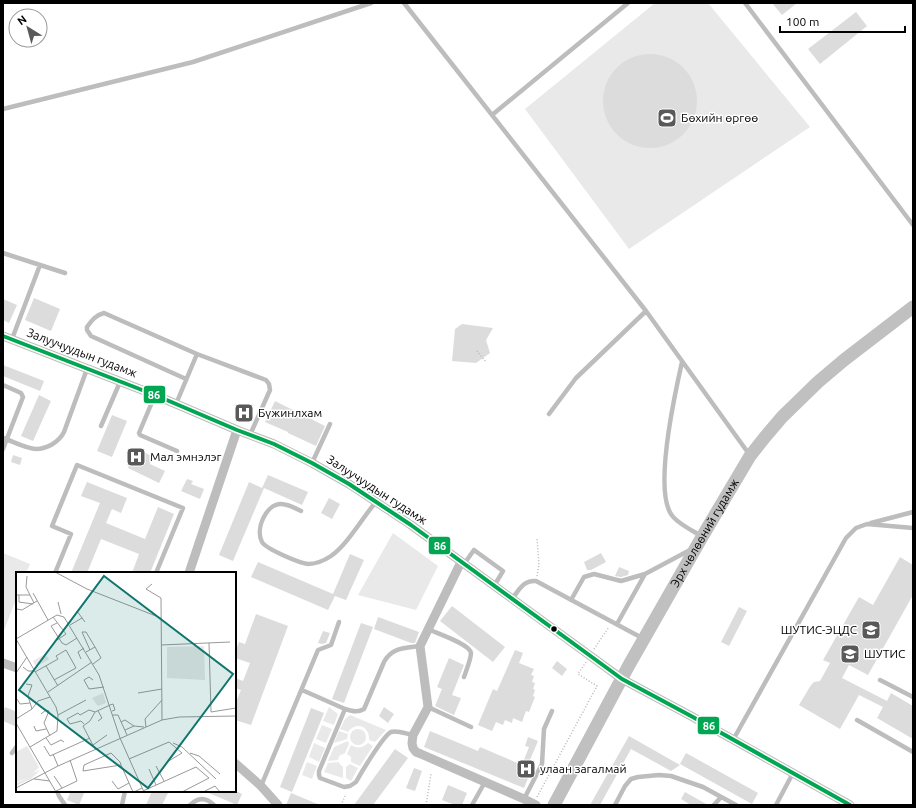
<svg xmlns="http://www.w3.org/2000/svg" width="916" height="808" viewBox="0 0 916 808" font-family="Ubuntu,sans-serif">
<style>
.green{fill:#e9e9e9}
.building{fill:#dcdcdc}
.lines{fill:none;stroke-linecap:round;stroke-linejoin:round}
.path{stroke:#b8b8b8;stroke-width:1.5;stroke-dasharray:1 2;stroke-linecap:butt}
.lane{stroke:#bdbdbd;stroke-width:4.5}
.street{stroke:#bdbdbd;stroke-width:9}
.secondary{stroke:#c0c0c0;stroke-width:13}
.bus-1-casing{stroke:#fff;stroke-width:7}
.bus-1{stroke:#00a651;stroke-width:4}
.bus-dot{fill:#000;stroke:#fff;stroke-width:1.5}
.labels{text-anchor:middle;stroke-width:3;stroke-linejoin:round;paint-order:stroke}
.poi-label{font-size:12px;fill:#000;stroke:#fff;text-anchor:start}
.street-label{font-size:12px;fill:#000;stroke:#fff}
.inset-road{fill:none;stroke:#999;stroke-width:1}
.view{fill:#0f766e;fill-opacity:0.15;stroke:#0f766e;stroke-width:2}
.inset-edge{fill:none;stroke:#000;stroke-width:2}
.line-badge{stroke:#fff;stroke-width:1.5}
.badge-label{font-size:11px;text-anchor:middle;font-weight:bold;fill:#fff}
</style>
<rect width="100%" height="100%" fill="#fff"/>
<!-- green -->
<path class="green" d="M655 3H708L810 127 629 249 525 109Z
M393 533 438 566 416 610 358 595Z
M3 553 30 564 26 573H17V597L3 633Z
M329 707 338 714 334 725 323 721Z
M350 715 386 730 375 742 369 740C370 726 356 721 348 732L340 729 345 719Z
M322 725 332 729 326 743 316 739Z
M350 737a8 8 0 1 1 16 0a8 8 0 1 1-16 0Z
M339 731 348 734 347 739 334 743Z
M348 741 349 744 345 753 339 756 338 760 328 761 334 747Z
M314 743 325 748 319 762 309 757Z
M368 743 373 746 360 766 351 762V757L347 754 351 745C357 749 363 748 368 743Z
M307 762 317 766 312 779 302 775Z
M338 762 343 767V778L324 772 328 763Z
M350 764 358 768 351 781 346 778V767Z"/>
<!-- building -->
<path class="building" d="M772 3H797L782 15Z
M856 12 867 26 820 64 808 49Z
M603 101a47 47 0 1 1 94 0a47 47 0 1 1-94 0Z
M34 298 60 309 51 331 25 320Z
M3 299 17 305 9 323 3 320Z
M462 324 493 328 486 340 490 353 476 363 452 361 455 329Z
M3 365 44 381 40 391 3 376Z
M39 395 51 401 33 441 21 436Z
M275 401 325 426 316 446 288 433V432L265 422Z
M112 415 127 421 112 457 97 451Z
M142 451 153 457 150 464 165 471 159 483 128 468 134 455 139 457Z
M13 455 22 458 20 465 11 462Z
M268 475 308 492 302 505 264 488 233 561 219 555 249 482 262 488Z
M187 479 193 481 191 484 204 489 200 499 181 491Z
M87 482 127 498 121 513 112 509 106 523 145 539 158 507 174 514 150 573H132L139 554 101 539 87 573H71L100 503 81 496Z
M329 498 340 504 332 519 321 513Z
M601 553 606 562 591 570H587L584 562Z
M350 554 364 560 346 600 335 596 328 610 251 577 258 562 333 594Z
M900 557 913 565V595L868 675 849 665 842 678 887 701 891 693 913 706V739L877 718 883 707 859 695 840 729 799 705 811 685 814 682 820 681 830 663 823 660 859 597 873 605Z
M619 567 629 571 628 575 621 577 615 576Z
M452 606 505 647 493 662 440 621Z
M739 607 747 611 729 646 721 642Z
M256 614 288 626 251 725 235 720V704L241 690 235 688V678L243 681 250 663 235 658V652L239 642 245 644Z
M378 617 419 632 415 643H411L374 629Z
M361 623 373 627 344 703 332 699Z
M323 631 330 633 326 643 322 644 318 643Z
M515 650 523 653 519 663 534 669 531 675 534 676 532 682 535 683 533 689 535 690 533 696 535 697 529 712 526 711 522 722 513 718 512 723 505 720 503 725 496 722 492 731 478 725 493 689 497 691Z
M449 658 464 665 452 695 461 698 454 715 435 706 442 689 437 687Z
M557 661 567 669 562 676 552 668Z
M5 707 17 712V727L3 721V713Z
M384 707 394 714 388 723 379 716Z
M311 708 324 713 292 792 280 787Z
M430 731 478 751 480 747 522 765 529 747 525 746 528 737 538 741 527 767 532 769 524 788 424 747Z
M629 736 680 765 671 771 631 749 600 805H590Z
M395 749 408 758 373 805H354Z
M686 753 758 793 752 804 680 764Z
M414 768 422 771 415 791 406 788Z
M448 785 467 793 462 805H455L442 800Z
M71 791H85L79 805 67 800Z
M152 791H169L162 805H146Z
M204 791H236L242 794 237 805Z
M685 792 708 805H691L681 799Z
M291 793 320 805H286Z"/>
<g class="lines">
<!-- path -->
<path class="path" d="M477 351 486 362
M537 576 539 565 537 538
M594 649 609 627
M537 797 597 686 578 674 586 662
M341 805 346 794
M426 805 431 774"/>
<!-- lane -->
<path class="lane" d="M404 3 646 311 749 454
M745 3 913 225
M3 109 193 62 371 3
M492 115 628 3
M3 253 65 273
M12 339 40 265
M682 362C675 393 654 488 671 514 676 523 692 530 701 536
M186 379 91 336 87 330V327C92 320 96 315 104 313L197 354
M3 385 21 393 23 397 3 449
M155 395 139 433 140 435 177 451
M176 404 197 354 266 380 269 384 270 390 250 435
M549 414 576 378 646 311
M101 426 120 382
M3 438C12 441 27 449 36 449 47 449 59 442 64 432L87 369
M312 463 330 424
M301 511C295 508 288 504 281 504 266 504 255 529 262 542 266 549 299 563 308 564 316 564 325 560 331 556 348 544 362 518 376 502
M871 523 913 512
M464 564 474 550 503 571 494 586
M55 573 71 534 52 526 77 465 183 508 156 573
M512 599C519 590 523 580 536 581L644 639
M571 600 584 577 594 574 621 581 645 574
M617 624 645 574 690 550
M428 629C436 633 470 644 471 653 471 659 466 671 464 677
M880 680 913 697
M302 690 345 709
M428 707 471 727
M857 720 913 752
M413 735C407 734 397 730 391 732 383 736 361 773 356 782L350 786 344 787 320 778 319 775V771L345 709C352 711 357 713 364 709L384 662C392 647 405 648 420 646
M733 740 846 538 856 528 867 524 913 528
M12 753 17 746
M261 786 318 650 331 645 339 622
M57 791 59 796 65 805
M524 799 542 764 544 729 552 711
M122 805 125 791
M190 805C198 797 206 797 214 805
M472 805 485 782
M615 805 625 786 631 779 638 777 659 775 671 776 703 787 736 805
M714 805 721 797
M776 805 793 773"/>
<!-- street -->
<path class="street" d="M3 336 155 395 237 430 274 444 312 463 349 484 411 525 622 679 691 716 850 805
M461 562 420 646 428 707 413 735 412 743 413 748 416 752 421 754 524 799 536 805
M189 573 237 430
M3 663 17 668
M235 763 261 786 278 805"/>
<!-- secondary -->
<path class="secondary" id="s1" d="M554 805 629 665 702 537 750 456 765 437 782 417 818 382 844 360 913 307"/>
<defs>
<path id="bus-1" d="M3 336 155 395 237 430 274 444 312 463 349 484 411 525 622 679 691 716 850 805"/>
</defs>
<!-- bus-1 casing -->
<use href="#bus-1" class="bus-1-casing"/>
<!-- bus-1 -->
<use href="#bus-1" class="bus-1"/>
</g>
<!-- icons -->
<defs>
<symbol id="stadium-square" viewBox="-11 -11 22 22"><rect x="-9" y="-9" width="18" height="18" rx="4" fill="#595959" stroke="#fff"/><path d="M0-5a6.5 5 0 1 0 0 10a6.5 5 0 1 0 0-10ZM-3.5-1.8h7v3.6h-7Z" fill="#fff"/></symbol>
<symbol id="hospital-square" viewBox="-11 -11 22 22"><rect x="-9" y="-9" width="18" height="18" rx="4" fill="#595959" stroke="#fff"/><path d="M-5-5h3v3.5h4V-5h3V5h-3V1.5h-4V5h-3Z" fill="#fff"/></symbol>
<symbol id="university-square" viewBox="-11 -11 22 22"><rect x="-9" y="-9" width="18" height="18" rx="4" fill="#595959" stroke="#fff"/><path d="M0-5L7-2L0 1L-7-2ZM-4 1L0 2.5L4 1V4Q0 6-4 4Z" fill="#fff"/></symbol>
</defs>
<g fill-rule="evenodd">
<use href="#stadium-square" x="656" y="107" width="22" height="22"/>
<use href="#hospital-square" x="233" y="402" width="22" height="22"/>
<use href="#hospital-square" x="125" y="446" width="22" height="22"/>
<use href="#university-square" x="860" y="619" width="22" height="22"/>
<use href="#university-square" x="839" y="643" width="22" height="22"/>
<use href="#hospital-square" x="515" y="758" width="22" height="22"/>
</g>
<!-- markers -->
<circle class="bus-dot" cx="554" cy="629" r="3.5"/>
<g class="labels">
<!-- poi labels -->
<g class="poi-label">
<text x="681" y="122">Бөхийн өргөө</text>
<text x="258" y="417">Бүжинлхам</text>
<text x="150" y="461">Мал эмнэлэг</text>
<text x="857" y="634" text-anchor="end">ШУТИС-ЭЦДС</text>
<text x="864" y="658">ШУТИС</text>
<text x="540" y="773">улаан загалмай</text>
</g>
<!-- street labels -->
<g class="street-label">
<text transform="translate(82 353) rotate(21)" y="4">Залуучуудын гудамж</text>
<text transform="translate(377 490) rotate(33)" y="4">Залуучуудын гудамж</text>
<text dy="4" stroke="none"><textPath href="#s1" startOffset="311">Эрх чөлөөний гудамж</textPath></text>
</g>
</g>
<!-- overview -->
<g transform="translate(16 572)">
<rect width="220" height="220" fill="#fff"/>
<path d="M188 74 189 108 151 106V75ZM29 82 33 87 20 95 17 89ZM87 121 90 131 82 134 76 126ZM11 174 23 195 17 201 24 198 15 207 0 214V211L13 206 0 210V180Z" fill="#e9e9e9"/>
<path class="inset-road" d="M39 0 71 17 145 46M11 4 10 15 14 23M136 12 130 17 145 26 146 148M17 21 32 48M0 23H3V30L17 32M3 23H14L18 31M42 30 45 42M1 37 6 38 21 29M61 39 69 50M37 45 50 62 38 70M41 51 35 54 46 71 50 73 61 66M54 53 66 46M0 67 41 43 48 45 83 103 104 166 128 220M0 67 40 135 42 143 41 159 14 175M193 71 195 140M145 73 214 70M74 78 66 60H70L79 75M70 80 79 75 85 86 77 92M65 87 62 80 68 76M30 94 42 114M7 95 12 99H19M19 100 42 87 40 84 50 78 60 96 38 108M0 101 11 85M77 108 73 105 68 108 73 117 88 115M10 112 16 113 12 124 16 137M32 120 76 90M122 121 146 117M1 127 4 132 14 131M94 133 97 132 99 138 96 139M82 139 86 146 82 149M195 140 220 136M25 142 30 138 33 139 28 151 34 164M42 143 70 128M97 143H102L111 163M0 147 16 137 22 129 34 125M105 150 109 148 118 154M0 151 40 220M68 152 65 149 54 152 51 147 62 141 64 143 73 138 79 140M18 154 20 159 30 157M130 155 129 147 146 128M109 158 118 154 128 155M30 166 35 173 45 168 48 170M157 171 166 175 200 207M77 173 91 163M28 174 34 184 74 166M79 177 67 154 74 149 79 140 94 133M174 181 183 184 204 202M37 182 42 194M113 187 153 170 166 181 151 190M105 193 67 199 68 193 95 181 104 190 105 193 113 211 116 218 118 220 126 216M140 194 148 209M133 197 140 213M38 204 46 216M18 207 34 209M96 209 102 217 113 211M0 216 42 194 146 148 163 145 220 144M40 219 61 209 54 188M127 219 180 195 193 206 166 220M189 219 199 214 204 220"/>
<path class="view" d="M88 4 217 102 132 216 3 118Z"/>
<rect width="220" height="220" class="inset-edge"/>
</g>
<g class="line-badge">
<rect x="143" y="385" width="23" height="19" rx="4" fill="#00a651"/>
<rect x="428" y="536" width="23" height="19" rx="4" fill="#00a651"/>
<rect x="697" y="716" width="23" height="19" rx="4" fill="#00a651"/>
</g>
<g class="badge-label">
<text x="154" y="399">86</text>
<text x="440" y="550">86</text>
<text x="709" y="730">86</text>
</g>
<!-- border -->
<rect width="916" height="808" fill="none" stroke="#000000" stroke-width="8"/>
<!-- north arrow -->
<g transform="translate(28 28) rotate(323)"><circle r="19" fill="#ffffff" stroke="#999999"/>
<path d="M0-3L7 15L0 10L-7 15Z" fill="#595959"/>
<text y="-6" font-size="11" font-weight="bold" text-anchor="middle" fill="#000000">N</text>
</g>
<!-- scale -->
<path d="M780 26v6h125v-6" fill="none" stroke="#000000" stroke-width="2"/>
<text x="786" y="26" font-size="12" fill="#000000" stroke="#ffffff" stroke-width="3" paint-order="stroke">100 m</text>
</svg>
